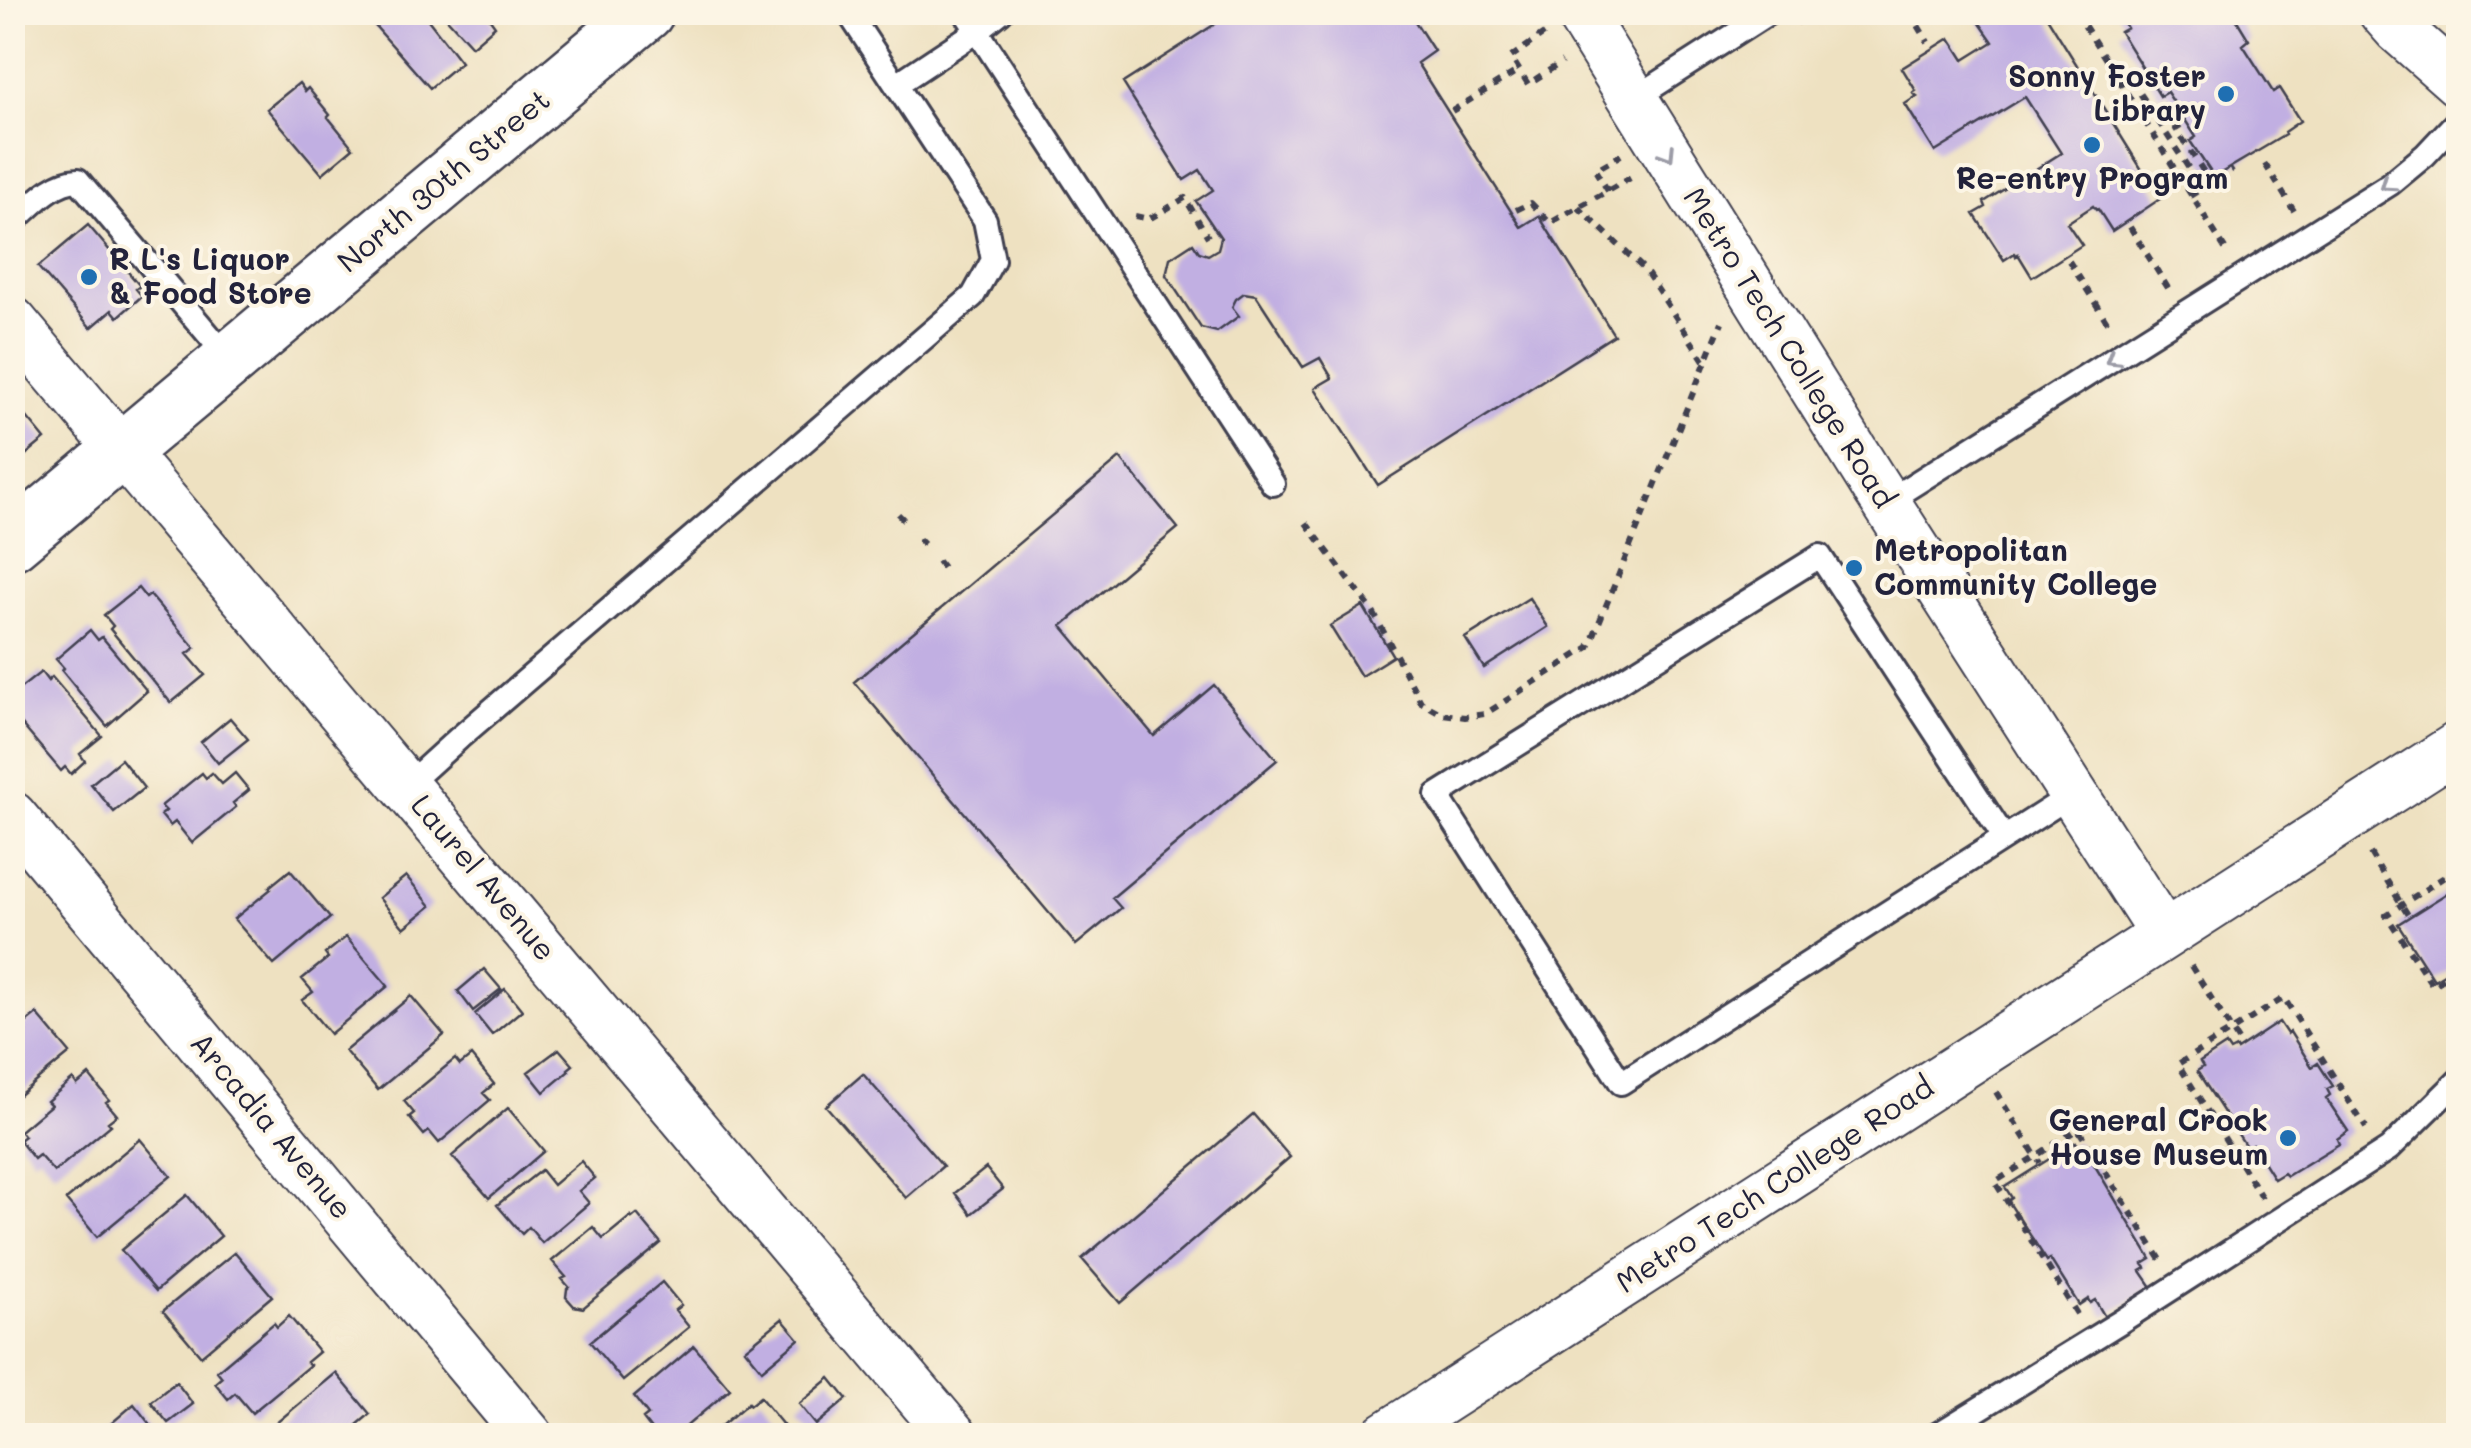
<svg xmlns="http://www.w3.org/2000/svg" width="2471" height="1448" viewBox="0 0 2471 1448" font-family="Mali,sans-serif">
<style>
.building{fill:#c1afe2}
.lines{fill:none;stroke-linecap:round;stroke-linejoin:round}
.lane-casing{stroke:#413f4f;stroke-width:28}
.street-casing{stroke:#413f4f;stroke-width:52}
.highway-casing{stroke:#413f4f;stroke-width:60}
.path{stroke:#413f4f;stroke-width:6;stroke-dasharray:8 8;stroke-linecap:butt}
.lane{stroke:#fff;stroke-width:22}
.street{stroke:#fff;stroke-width:48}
.highway{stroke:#fff;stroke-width:55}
.oneway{stroke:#9c9ca7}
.poi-dot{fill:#1f6fb2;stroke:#fcf5e5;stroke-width:4}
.labels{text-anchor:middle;stroke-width:8;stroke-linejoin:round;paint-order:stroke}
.poi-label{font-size:30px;font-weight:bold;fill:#22223b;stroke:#fcf5e5;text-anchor:end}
.street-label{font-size:30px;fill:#22223b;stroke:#fcf5e5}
</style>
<rect width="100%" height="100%" fill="#fcf5e5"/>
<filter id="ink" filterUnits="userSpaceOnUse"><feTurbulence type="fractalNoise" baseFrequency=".01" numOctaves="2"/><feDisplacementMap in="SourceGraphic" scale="20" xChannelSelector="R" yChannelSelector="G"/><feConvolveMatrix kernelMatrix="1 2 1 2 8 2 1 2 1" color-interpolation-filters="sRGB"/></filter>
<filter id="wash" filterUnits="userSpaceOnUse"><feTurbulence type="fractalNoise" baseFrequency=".0048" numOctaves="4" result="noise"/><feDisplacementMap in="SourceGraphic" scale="40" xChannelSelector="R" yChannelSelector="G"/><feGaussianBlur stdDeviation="2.25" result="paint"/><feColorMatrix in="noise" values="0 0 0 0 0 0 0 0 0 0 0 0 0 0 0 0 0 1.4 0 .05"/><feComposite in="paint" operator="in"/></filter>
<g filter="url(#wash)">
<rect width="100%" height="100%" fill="#eee1c1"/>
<g id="blocks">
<!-- building -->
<path class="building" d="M376 12H422L461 62 430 88 369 19Z
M441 12H485L495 26 472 46Z
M1234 12H1409L1434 51 1417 63 1521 227 1539 216 1614 335 1378 485 1315 388 1332 378 1320 358 1303 367 1256 295 1244 293 1236 299 1232 307 1239 316 1217 332 1201 328 1166 275 1170 258 1193 243 1199 252 1208 255 1218 249 1221 238 1196 201 1213 190 1200 170 1184 180 1123 83Z
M1987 12H2044L2160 199 2112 231 2098 209 2096 210 2093 206 2067 223 2082 245 2032 277 2018 254 2016 256 2015 253 2004 260 1974 214 1986 207 1984 202 2061 153 2025 97 1935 152 1905 104 1917 96 1913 93 1916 91 1902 68 1950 38 1964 60 1993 42 1977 19Z
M2117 12H2232L2249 40 2243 45 2273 92 2279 88 2300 121 2284 132 2285 135 2214 177 2190 141 2196 137 2167 92 2160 96 2120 32 2127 28Z
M299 83 305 91 308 88 330 115 328 117 353 148 322 174 267 109Z
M88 225 140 286 136 289 142 296 118 317 112 310 91 328 38 267Z
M12 399 45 439 12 466Z
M1120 458 1178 528 1062 626 1154 736 1214 685 1277 760 1112 898 1121 908 1076 945 854 682Z
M138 588 146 598 150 595 195 648 187 654 205 675 171 703 110 629 113 626 104 615Z
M1529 598 1548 627 1484 668 1465 638Z
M1363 606 1393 656 1361 676 1330 626Z
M90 630 98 640 102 637 147 691 107 726 62 671 64 668 56 659Z
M41 672 48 681 52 677 102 736 80 754 85 761 71 774 65 767 61 771 12 713 16 708 12 703V695Z
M230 718 248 739 218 763 201 742Z
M121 759 144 788 114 812 91 784Z
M202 773 206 778 212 773 222 784 235 773 249 790 233 803 236 807 192 843 175 822 170 826 161 815 166 811 161 806Z
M290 870 330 918 274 965 234 919 271 889 269 887Z
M406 876 431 906 404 928 379 898Z
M2449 892 2458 905V986L2449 971 2434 980 2398 924Z
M346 937 388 986 330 1034 302 1000 313 992 302 979 328 958 325 954Z
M484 969 501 989 473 1011 458 991Z
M505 989 522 1010 492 1035 475 1014Z
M411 996 444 1035 378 1090 345 1051Z
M37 1014 70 1053 12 1101V1034Z
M2279 1022 2287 1034 2290 1032 2312 1067 2318 1063 2333 1086 2327 1089 2330 1095 2326 1098 2348 1131 2337 1139 2339 1144 2287 1176 2284 1173 2274 1179 2252 1144 2247 1148 2197 1071 2203 1067 2200 1062 2226 1045 2230 1051 2236 1048 2237 1050Z
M559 1049 573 1065 568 1069 569 1071 544 1092 528 1072Z
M471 1056 494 1084 483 1093 490 1100 439 1143 429 1131 424 1135 409 1117 414 1113 404 1101 455 1059 460 1065Z
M863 1074 943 1166 906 1198 826 1106Z
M89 1075 109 1100 106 1102 117 1115 108 1122 111 1125 54 1172 39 1155 34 1159 19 1140 24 1136 20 1131 51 1105 47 1101 73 1079 77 1085Z
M508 1108 544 1151 489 1198 452 1156Z
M1253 1114 1290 1157 1120 1303 1082 1259Z
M140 1139 171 1176 97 1237 66 1200Z
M2076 1142 2082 1153 2086 1151 2151 1259 2143 1264 2146 1268 2141 1271 2152 1287 2105 1317 2095 1300 2090 1303 2088 1299 2079 1305 2050 1259 2047 1261 2008 1201 2012 1198 2005 1187Z
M581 1161 595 1178 579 1191 589 1203 542 1243 529 1227 522 1234 497 1205 541 1170 553 1185Z
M986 1168 1003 1189 971 1214 955 1193Z
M187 1195 221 1236 156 1291 121 1250Z
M637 1214 661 1243 583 1308 574 1306 566 1297 567 1289 569 1287 562 1279 566 1277 552 1261 593 1227 603 1239 631 1216 632 1218Z
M235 1252 272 1296 201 1356 163 1311Z
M662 1282 681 1305 675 1310 689 1327 623 1381 590 1342Z
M289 1316 319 1352 307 1362 310 1365 252 1413 235 1393 228 1399 215 1383 222 1377 217 1371 274 1323 277 1327Z
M782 1319 799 1339 762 1370 745 1349Z
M694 1346 730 1389 675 1436H656L643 1419 648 1415 634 1397Z
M336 1373 370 1414 344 1436H267L271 1432 269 1429Z
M830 1378 847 1399 816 1425 799 1404Z
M176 1382 193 1404 168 1423 151 1402Z
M760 1397 783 1425 773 1433 776 1436H709L748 1403 750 1405Z
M134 1404 159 1436H102L100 1433Z"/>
</g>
</g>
<g filter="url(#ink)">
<use href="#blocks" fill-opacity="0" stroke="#413f4f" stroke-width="2.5"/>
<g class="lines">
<defs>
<path id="lane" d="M965 12 1273 484
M897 84 977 31 1001 12
M1634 99 1770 12
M12 223C32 206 52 181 78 180L230 360
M1886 502 2390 184 2425 155 2458 120
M406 786 459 738 973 296 993 260 985 220 848 12
M2004 837 1820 556 1437 795 1621 1083 2073 794
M1935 1436 2120 1322 2389 1149 2458 1081"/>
<path id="street" d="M1579 12 1874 484 2164 935
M2383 12 2398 29 2458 82
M12 321 953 1436
M12 816 529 1436
M1386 1436 2458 746"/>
<path id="highway" d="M12 542 646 12"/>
</defs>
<!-- lane casing -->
<use href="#lane" class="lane-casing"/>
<!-- street casing -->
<use href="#street" class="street-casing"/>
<!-- highway casing -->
<use href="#highway" class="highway-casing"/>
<!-- path -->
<path class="path" d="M1910 12 1928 42
M2076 12 2227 252
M1797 23 1814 12
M1544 34 1511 57 1528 84 1562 62
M2120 82 2129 76 2195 178 2204 172 2176 129 2184 124
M1452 111 1519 70
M2265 164 2294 211
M1608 191 1595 170 1621 155
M2190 196 2233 169
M1578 207 1645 270 1705 362
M1516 210 1531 203 1550 223 1634 176
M1135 216 1149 219 1185 198 1208 237
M2130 227 2168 288
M2069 261 2109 325
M898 514 905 521
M1306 523 1372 610 1421 702 1442 714 1465 717 1485 714 1589 647 1722 322
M919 539 924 544
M938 561 944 569
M2370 853 2408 915
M2458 868 2386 915 2433 986 2446 977 2458 996
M2191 966 2241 1045
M1996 1092 2040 1163
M2262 1198 2178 1064 2284 998 2366 1128
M2077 1314 1995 1182 2078 1129 2163 1263"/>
<!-- lane -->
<use href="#lane" class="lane"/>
<!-- street -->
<use href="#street" class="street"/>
<!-- highway -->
<use href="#highway" class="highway"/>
</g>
<!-- one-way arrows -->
<defs><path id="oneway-chevron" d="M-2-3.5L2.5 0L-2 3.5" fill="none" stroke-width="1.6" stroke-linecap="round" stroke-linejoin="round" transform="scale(2.5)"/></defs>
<g class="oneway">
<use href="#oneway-chevron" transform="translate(1668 154) rotate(58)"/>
<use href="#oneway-chevron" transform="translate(2387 185) rotate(145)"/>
<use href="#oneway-chevron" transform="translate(2112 359) rotate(148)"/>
</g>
</g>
<!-- markers -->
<g class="poi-dot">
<circle cx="2226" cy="94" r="10"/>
<circle cx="2092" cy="145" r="10"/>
<circle cx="89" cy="277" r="10"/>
<circle cx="1854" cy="568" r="10"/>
<circle cx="2288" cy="1138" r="10"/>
</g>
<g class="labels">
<!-- poi labels -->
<g class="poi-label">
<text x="2206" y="87">Sonny Foster<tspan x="2206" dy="34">Library</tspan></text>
<text x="2092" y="189" text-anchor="middle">Re-entry Program</text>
<text x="109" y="270" text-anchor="start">R L's Liquor<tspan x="109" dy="34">&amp; Food Store</tspan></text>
<text x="1874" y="561" text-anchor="start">Metropolitan<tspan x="1874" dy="34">Community College</tspan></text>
<text x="2268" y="1131">General Crook<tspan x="2268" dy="34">House Museum</tspan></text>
</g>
<!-- street labels -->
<g class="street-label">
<text transform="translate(444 181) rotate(-40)" y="10">North 30th Street</text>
<text transform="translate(1789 348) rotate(58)" y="10">Metro Tech College Road</text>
<text transform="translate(483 878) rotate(50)" y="10">Laurel Avenue</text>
<text transform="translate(271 1126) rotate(50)" y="10">Arcadia Avenue</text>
<text transform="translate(1775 1185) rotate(-33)" y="10">Metro Tech College Road</text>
</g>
</g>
<!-- margin -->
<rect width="2471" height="1448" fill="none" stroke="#fcf5e5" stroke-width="50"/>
</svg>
